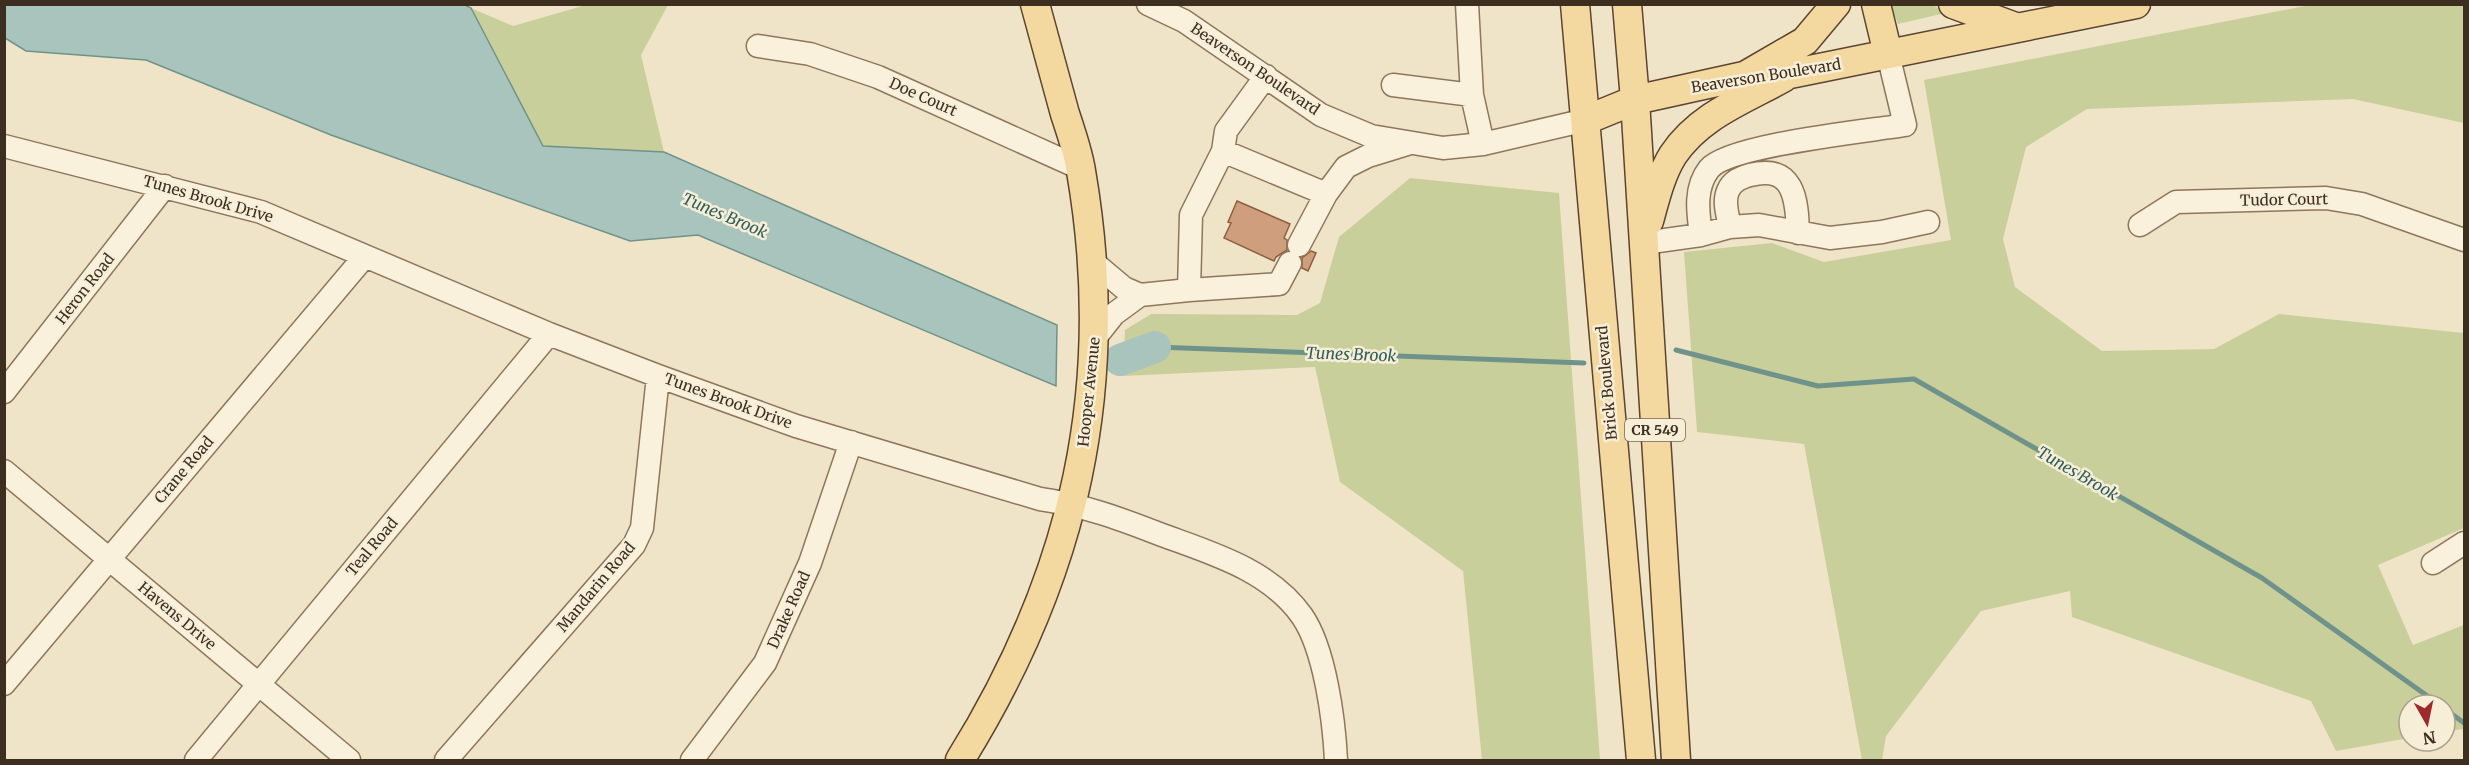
<svg xmlns="http://www.w3.org/2000/svg" width="2469" height="765" viewBox="0 0 2469 765" font-family="Merriweather,serif">
<style>
.green{fill:#c9cf9b}
.water{fill:#a9c4bc;stroke:#6f938a;stroke-width:1.5}
.lines{fill:none;stroke-linecap:round;stroke-linejoin:round}
.stream{stroke:#6f938a;stroke-width:5}
.river{stroke:#a9c4bc;stroke-width:32}
.building{fill:#cf9f7d;stroke:#8d5f41;stroke-width:1.5}
.minor-casing{stroke:#8d765c;stroke-width:25}
.major-casing{stroke:#5b4430;stroke-width:31}
.minor{stroke:#faf1dc;stroke-width:22}
.major{stroke:#f3d9a0;stroke-width:28}
.labels{text-anchor:middle;stroke-width:5;stroke-linejoin:round;paint-order:stroke}
.shield{fill:#f7eed8;stroke:#756857;stroke-width:1.5}
.shield-label{font-size:14px;font-weight:bold;fill:#3d2e20}
.street-label{font-size:15px;fill:#3d2e20;stroke:#f7eed8}
.water-label{font-size:16px;font-style:italic;fill:#2f5d5a;stroke:#f7eed8}
</style>
<rect width="100%" height="100%" fill="#f0e4c8"/>
<!-- green -->
<path class="green" d="M2315 4 2464 5V123L2353 99 2087 109 2026 147 2003 239 2015 287 2102 351 2214 349 2279 314 2464 333V528L2378 565 2413 645 2464 625V731L2462 729 2445 732V705H2409V738L2336 751 2311 701 2072 617 2070 591 1981 611 1886 736 1882 760H1862L1804 444 1697 432 1684 252 1772 243 1824 262 1951 240 1924 80Z
M586 5H668L641 55 664 152 543 146 471 8 513 26Z
M1890 5H1933L1942 11 1941 14 1898 24Z
M1410 178 1559 193 1600 760H1482L1463 571 1340 482 1315 367 1123 376 1125 330 1151 314 1297 315 1320 303 1339 237Z"/>
<!-- water -->
<path class="water" d="M5 4 465 5 471 8 543 146 664 152 1057 325 1056 386 698 235 630 241 331 135 146 60 26 51 5 38Z"/>
<g class="lines">
<!-- stream -->
<path class="stream" d="M1155 347 1584 363
M1676 350 1818 386 1914 379 2262 578 2440 705
M2445 709 2464 723"/>
<!-- river -->
<path class="river" d="M1120 360 1155 347"/>
</g>
<!-- building -->
<path class="building" d="M1237 201 1290 224 1284 238 1287 240V250L1276 257 1274 261 1224 238 1231 223 1228 222Z
M1311 251 1316 253 1308 271 1302 268V258Z"/>
<g class="lines">
<defs>
<path id="minor" d="M1148 4 1184 21 1321 115 1371 136 1443 148 1483 144 1586 120
M1467 4 1472 95 1483 144
M758 46 810 54 878 77 1080 168
M1393 85 1472 95
M4 146 261 212 549 334 658 376 796 426 1040 499C1083 505 1121 519 1162 535 1211 553 1270 570 1302 616 1325 649 1334 720 1336 760
M1223 151 1326 194
M2140 225 2176 202 2326 198 2362 204 2464 240
M1730 227C1728 216 1723 202 1728 191 1732 181 1740 178 1750 175 1794 164 1797 199 1798 233
M1701 235 1730 227 1759 225 1830 238 1882 232 1928 222
M1644 243 1701 235C1698 213 1694 188 1709 169 1728 145 1869 131 1905 125L1888 54
M1299 245 1326 194 1346 167 1368 156 1407 144
M1093 262 1124 288 1140 295 1189 290 1191 215 1223 151 1226 131 1266 76
M1189 290 1279 284 1290 263
M1095 338 1114 314 1140 295
M4 392 165 186
M4 471 349 760
M2433 563 2464 543
M4 684 365 256
M196 760 549 334
M446 760 634 545 642 528 658 376
M692 760 765 663 810 563 851 442"/>
<path id="major" d="M1575 4 1641 760
M1627 4 1635 100 1676 760
M1876 4 1888 54
M1953 4 2018 28
M1748 74 1805 41 1836 4
M1586 120 1635 100 1744 76 1790 74 2136 4
M1649 221C1655 199 1661 174 1673 155 1699 116 1743 100 1783 78
M960 760C1075 575 1118 386 1081 171 1078 152 1071 132 1065 114 1055 77 1045 41 1035 4"/>
</defs>
<!-- minor casing -->
<use href="#minor" class="minor-casing"/>
<!-- major casing -->
<use href="#major" class="major-casing"/>
<!-- minor -->
<use href="#minor" class="minor"/>
<!-- major -->
<use href="#major" class="major"/>
</g>
<g class="labels">
<!-- shield labels -->
<rect class="shield" x="1625" y="419" width="60" height="22" rx="4.5"/>
<g class="shield-label">
<text x="1655" y="435">CR 549</text>
</g>
<!-- street labels -->
<g class="street-label">
<text transform="translate(1255 69) rotate(34)" y="5">Beaverson Boulevard</text>
<text transform="translate(1766 76) rotate(-9)" y="5">Beaverson Boulevard</text>
<text transform="translate(923 97) rotate(24)" y="5">Doe Court</text>
<text transform="translate(208 199) rotate(16)" y="5">Tunes Brook Drive</text>
<text transform="translate(2284 200) rotate(-1)" y="5">Tudor Court</text>
<text transform="translate(85 289) rotate(-52)" y="5">Heron Road</text>
<text transform="translate(1607 383) rotate(-95)" y="5">Brick Boulevard</text>
<text transform="translate(1089 392) rotate(-84)" y="5">Hooper Avenue</text>
<text transform="translate(728 401) rotate(20)" y="5">Tunes Brook Drive</text>
<text transform="translate(184 470) rotate(-50)" y="5">Crane Road</text>
<text transform="translate(372 547) rotate(-50)" y="5">Teal Road</text>
<text transform="translate(596 587) rotate(-50)" y="5">Mandarin Road</text>
<text transform="translate(789 610) rotate(-66)" y="5">Drake Road</text>
<text transform="translate(177 616) rotate(40)" y="5">Havens Drive</text>
</g>
<!-- water labels -->
<g class="water-label">
<text transform="translate(725 215) rotate(23)" y="6">Tunes Brook</text>
<text transform="translate(1351 354) rotate(2)" y="6">Tunes Brook</text>
<text transform="translate(2078 473) rotate(30)" y="6">Tunes Brook</text>
</g>
</g>
<!-- border -->
<rect width="2469" height="765" fill="none" stroke="#3d2e20" stroke-width="12"/>
<!-- north arrow -->
<g transform="translate(2427 723) rotate(171)"><circle r="28" fill="#f7eed8" stroke="#ada18e" stroke-width="1.5"/>
<path d="M0-4.5L10 22L0 15L-10 22Z" fill="#9e2a2b"/>
<text y="-9" font-size="16" font-weight="bold" text-anchor="middle" fill="#3d2e20">N</text>
</g>
</svg>
